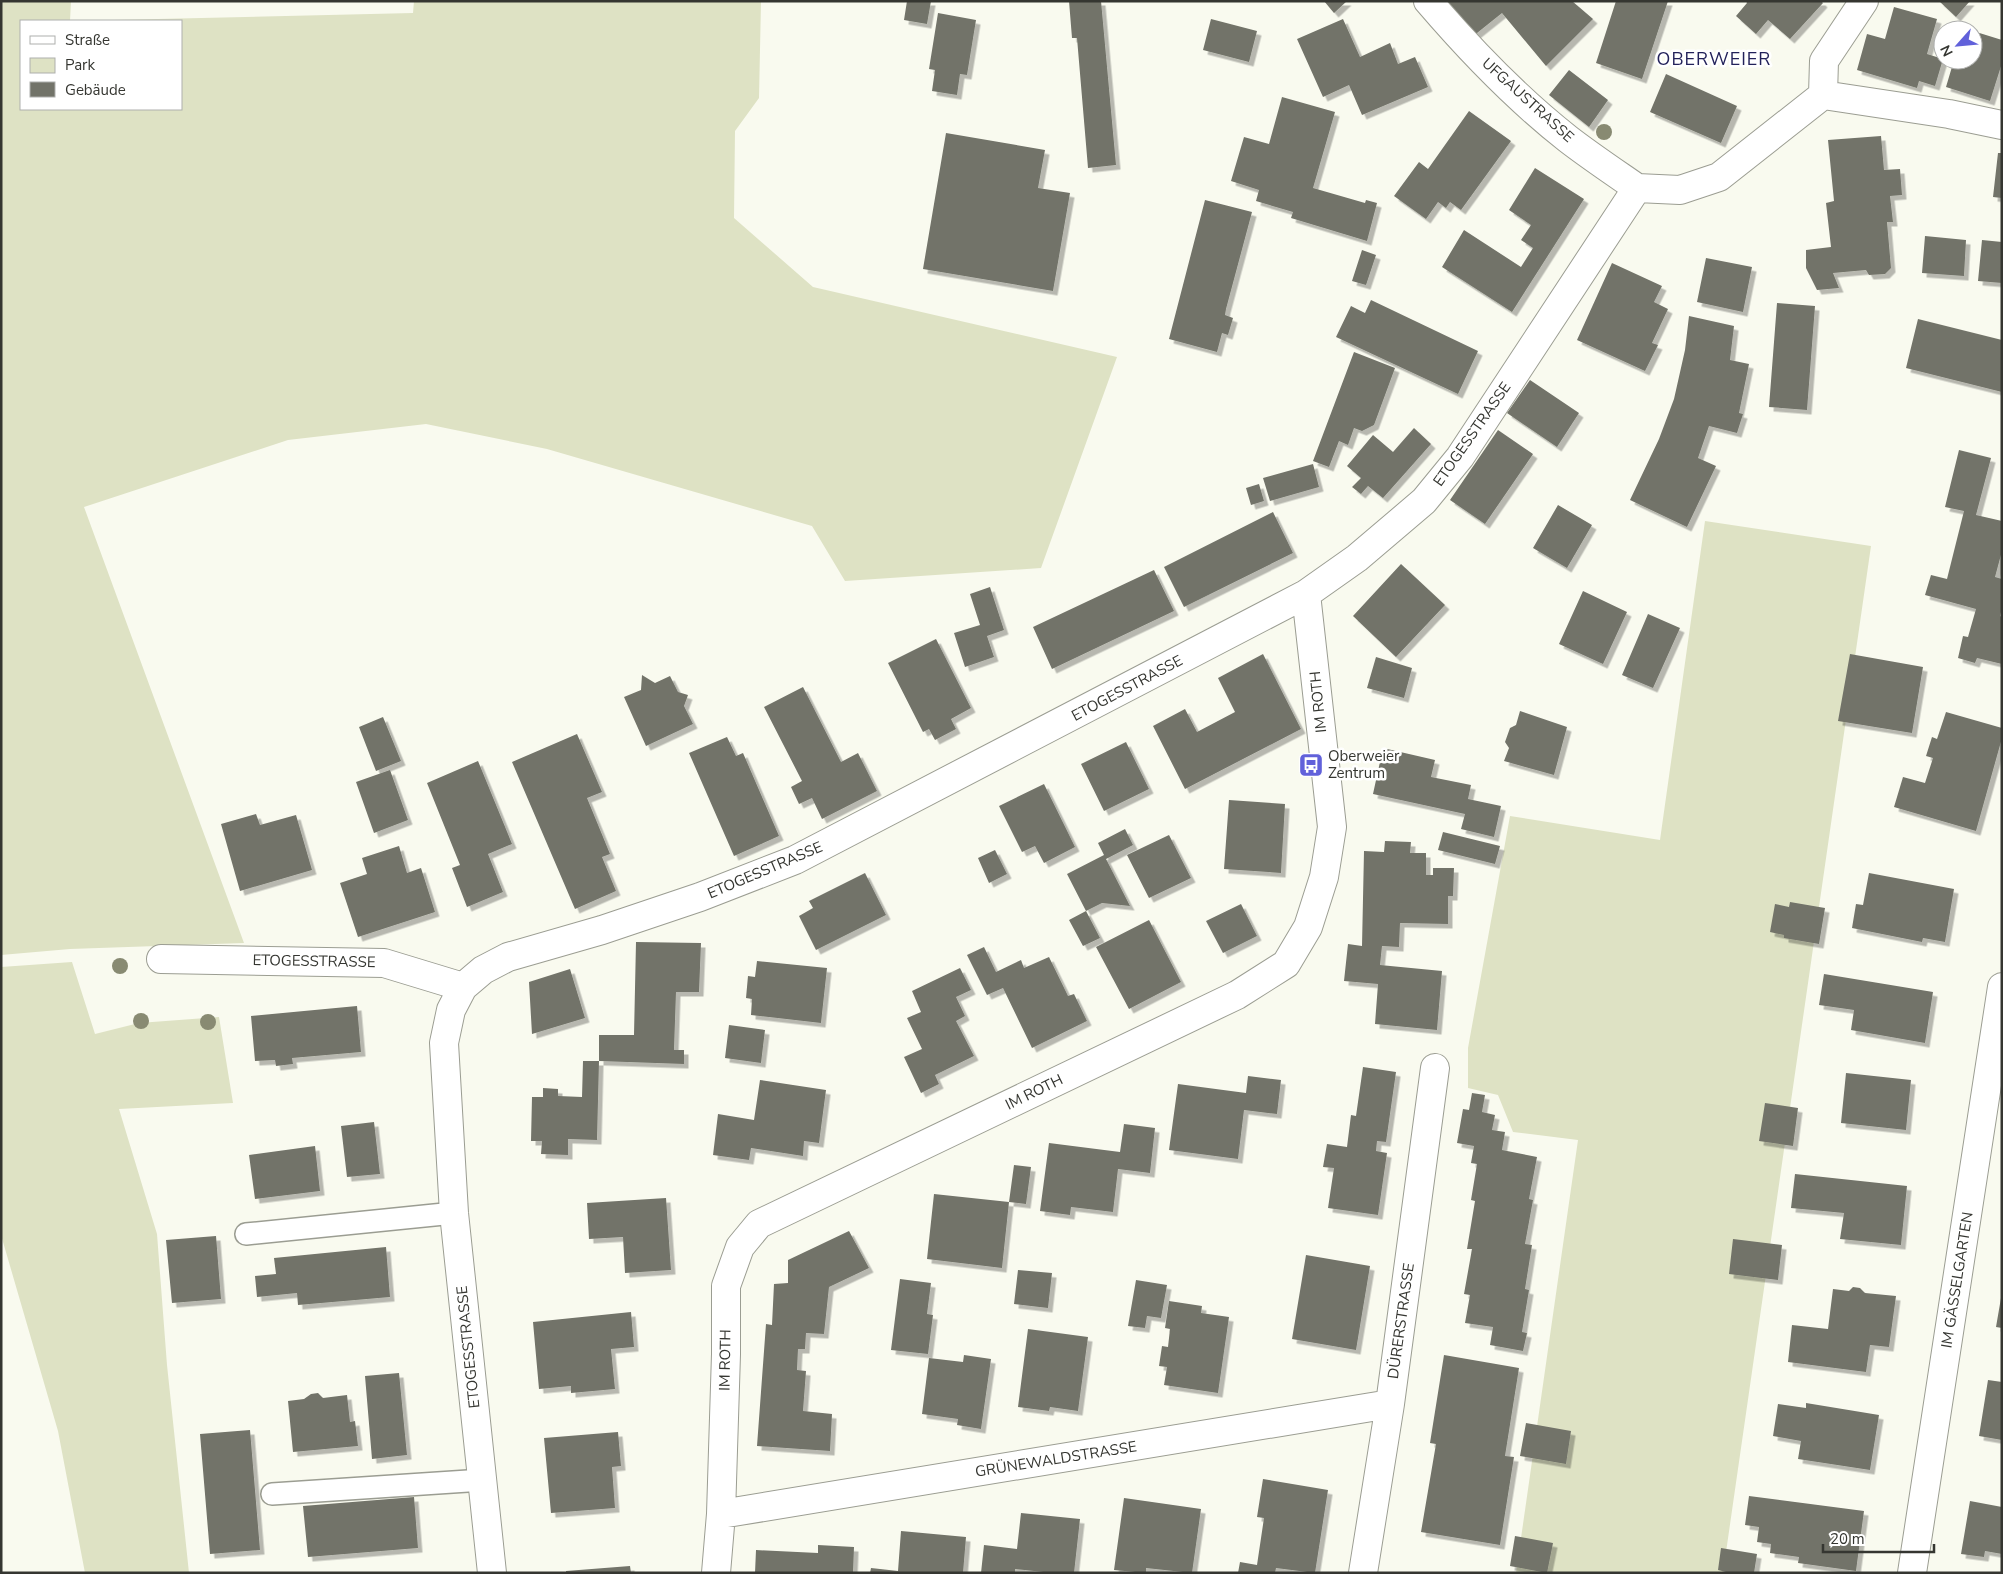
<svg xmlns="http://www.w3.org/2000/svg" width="2003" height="1574" viewBox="0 0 2003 1574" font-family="'Nunito Sans',sans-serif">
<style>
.green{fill:#dee2c4;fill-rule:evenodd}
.building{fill:#727369;filter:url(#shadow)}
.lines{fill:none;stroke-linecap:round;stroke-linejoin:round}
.service-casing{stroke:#9b9d92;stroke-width:24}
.minor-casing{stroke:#9b9d92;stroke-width:30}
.service{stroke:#fff;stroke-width:21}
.minor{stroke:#fff;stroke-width:28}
.tree{fill:#888a72}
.labels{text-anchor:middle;stroke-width:5;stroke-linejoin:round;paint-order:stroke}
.street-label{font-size:15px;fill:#353631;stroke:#fff}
.poi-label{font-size:15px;fill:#353631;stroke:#fff;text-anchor:start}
.quarter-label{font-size:18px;letter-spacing:1px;fill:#22215a;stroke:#fff}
</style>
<defs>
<filter id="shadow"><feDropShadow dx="4.5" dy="4.5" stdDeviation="0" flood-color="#0004"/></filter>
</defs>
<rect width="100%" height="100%" fill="#f9faef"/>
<!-- green -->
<path class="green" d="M1 1H71L70 21 413 13 414 1H761L759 98 735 131 734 218 813 287 1117 357 1041 568 845 581 812 526 547 449 426 424 288 440 84 507 244 943 70 949 1 955ZM21 21H181V109H21Z
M1705 521 1871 546 1723 1573H1516L1578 1140 1513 1132 1498 1095 1468 1088V1048L1510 816 1660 840Z
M72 962 95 1034 139 1023 219 1017 233 1103 119 1109 157 1234 167 1365 189 1573H85L58 1431 1 1235V967Z"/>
<!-- building -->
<path class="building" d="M907 1H931L927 24 904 20Z
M1069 1H1101L1116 165 1088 168 1077 38H1072Z
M1324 1H1347L1334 13Z
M1448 1H1572L1593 19 1546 66 1502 13 1472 37 1445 4Z
M1616 1H1668L1642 79 1596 63Z
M1746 1H1821L1823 3 1790 39 1768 20 1756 34 1736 16 1747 3Z
M1939 1H1970L1956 17Z
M1894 7 1937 19 1927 54 1943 59 1935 86 1919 81 1917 88 1857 70 1867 34 1885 39Z
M938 13 976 20 967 75 960 74 957 95 932 91 935 70 929 69Z
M1211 19 1257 31 1249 62 1203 50Z
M1343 19 1360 57 1390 43 1398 64 1415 57 1428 87 1362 115 1349 85 1323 97 1297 39Z
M1973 31 2002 40V63L1990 101 1946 87 1954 60H1973Z
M1569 70 1608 100 1589 127 1549 95Z
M1666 74 1737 106 1721 143 1650 112Z
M1282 97 1335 112 1313 188 1365 203 1366 200 1377 203 1367 241 1291 218 1293 212 1256 201 1259 190 1231 181 1244 137 1269 144Z
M1469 111 1511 141 1461 210 1450 202 1446 208 1438 202 1426 219 1394 196 1419 162 1428 169Z
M946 133 1045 150 1038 188 1070 193 1053 291 923 269Z
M1881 136 1884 170 1900 169 1902 195 1890 196 1893 222H1887L1891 268 1885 274 1869 275 1866 270 1833 273 1839 288 1817 290 1806 268V250L1831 247 1826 203 1834 201 1828 140Z
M1998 153H2002V198L1993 197Z
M1535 168 1584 199 1512 312 1442 267 1464 230 1521 267 1533 248 1521 240 1531 225 1509 210Z
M1205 200 1252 212 1226 309 1225 315 1233 318 1228 335 1222 333 1217 352 1169 339Z
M1925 236 1966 240 1964 276 1922 273Z
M1982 240 2002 242V283L1978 281Z
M1362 250 1376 255 1366 285 1352 281Z
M1706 258 1752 267 1743 312 1697 302Z
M1612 263 1662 286 1654 302 1668 309 1652 343 1658 345 1645 371 1577 340Z
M1371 300 1478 351 1458 394 1336 337 1351 306 1365 313Z
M1777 303 1815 306 1807 410 1769 407Z
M1689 316 1734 326 1730 360 1749 364 1739 413 1743 414 1737 433 1709 426 1698 458 1716 466 1687 527 1630 500 1659 439 1674 399 1685 350Z
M1918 319 2002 340V392L1906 368Z
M1354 352 1395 368 1374 425 1362 431 1354 428 1348 445 1339 441 1329 467 1313 461Z
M1530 380 1579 413 1557 447 1507 413Z
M1414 428 1431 444 1383 498 1368 486 1361 494 1352 487 1361 478 1347 466 1373 435 1393 452Z
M1498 430 1533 454 1485 524 1450 500Z
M1959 450 1991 458 1976 515 2002 521V551L1995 577 2002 579V608L2000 616 2002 617V664L1977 658 1975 663 1958 658 1963 636 1968 637 1976 609 1925 595 1931 575 1947 579 1964 511 1945 507Z
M1313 464 1319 487 1270 501 1263 478Z
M1259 484 1264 501 1251 505 1246 488Z
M1558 505 1592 525 1567 568 1533 548Z
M1273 512 1293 553 1184 607 1164 567Z
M1401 564 1445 605 1396 657 1353 616Z
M1154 570 1174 611 1052 669 1033 627Z
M990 587 1004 630 987 636 994 657 965 667 954 633 980 625 970 594Z
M1583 591 1627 612 1603 664 1559 644Z
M1648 614 1680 628 1653 688 1622 675Z
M936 639 971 708 951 719 956 729 935 740 929 729 923 732 888 663Z
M1263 654 1301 729 1185 789 1153 726 1185 709 1197 732 1235 712 1218 678Z
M1850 654 1923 667 1912 733 1838 721Z
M1376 657 1412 668 1404 698 1367 688Z
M642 675 655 683 670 676 678 692 688 695 684 706 693 724 646 746 624 697 641 690Z
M803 687 841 762 858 753 877 791 822 819 812 798 799 804 791 787 802 781 764 707Z
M1520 711 1567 727 1554 775 1504 761 1509 748 1505 742 1510 728 1516 725Z
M1946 712 2002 728V738L1976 831 1894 807 1903 777 1925 783 1933 758 1926 756 1932 737 1937 739Z
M383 717 401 761 376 771 359 727Z
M577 734 602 792 587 798 610 854 602 857 616 891 575 909 512 762Z
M727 737 736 756 743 753 779 836 734 856 689 753Z
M1126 742 1149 789 1104 811 1081 764Z
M1383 748 1435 760 1431 777 1471 785 1468 799 1501 806 1494 837 1461 829 1465 814 1373 794Z
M478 761 512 844 488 854 503 892 467 907 452 868 460 865 427 783Z
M390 770 408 820 374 833 356 782Z
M1044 784 1075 847 1044 863 1035 846 1022 852 999 806Z
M1229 800 1285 804 1281 873 1224 869Z
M256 814 260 825 296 815 312 870 240 891 221 824Z
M1125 829 1133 845 1106 859 1130 906 1102 903 1086 911 1100 938 1083 946 1069 920 1086 911 1067 874 1104 855 1098 843Z
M1443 832 1500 846 1495 864 1438 850Z
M1169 835 1191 878 1149 898 1127 855Z
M1385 841 1411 842 1410 853H1426V875H1433V868H1454L1453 896H1448V924L1400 923 1399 947 1382 946 1380 965 1442 971 1437 1030 1375 1024 1378 984 1344 981 1348 944 1362 946 1364 851 1384 852Z
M399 846 407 873 421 868 435 912 358 937 340 883 367 874 362 858Z
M995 850 1007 874 989 883 978 858Z
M865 873 886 915 816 950 799 916 813 908 809 901Z
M1869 873 1954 889 1945 942 1923 938 1922 942 1852 928 1856 904 1863 905Z
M1790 902 1825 908 1819 944 1784 938V935L1770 932 1775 904 1789 907Z
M1241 904 1257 936 1223 953 1206 921Z
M1149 920 1181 982 1129 1009 1096 947Z
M636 942 701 943 699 992H676L674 1050H684V1064L599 1061 597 1140 568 1139V1155L541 1154 542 1141H531L532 1097H543V1088L558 1089V1096L582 1097 583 1061H599V1035H634Z
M984 947 996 972 1021 960 1024 968 1049 957 1068 996 1074 994 1087 1021 1032 1048 1003 988 987 995 967 955Z
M757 961 827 968 821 1023 751 1015 752 999 746 998 748 976 755 977Z
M960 968 971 990 956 997 965 1016 956 1021 974 1056 935 1075 939 1084 921 1093 904 1057 922 1049 907 1018 921 1012 912 991Z
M570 969 585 1018 532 1034 529 982Z
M1824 974 1933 992 1925 1043 1851 1030 1854 1010 1819 1005Z
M357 1006 361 1052 292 1058 293 1064 276 1066 275 1060 255 1061 251 1016Z
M729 1025 765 1030 761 1063 725 1058Z
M1363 1067 1396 1072 1386 1142 1377 1141 1376 1151 1387 1153 1378 1215 1328 1208 1334 1168 1323 1167 1327 1144 1347 1147 1351 1115 1356 1116Z
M1846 1073 1911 1080 1906 1130 1841 1123Z
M1248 1076 1281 1080 1277 1114 1244 1110 1238 1159 1169 1150 1178 1084 1246 1093Z
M760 1080 826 1090 819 1143 804 1141 803 1156 751 1148 749 1160 713 1155 718 1114 754 1120Z
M1472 1093 1485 1095 1482 1112 1495 1115 1492 1130 1505 1132 1502 1150 1537 1157 1529 1199 1533 1200 1525 1244 1532 1245 1525 1289 1529 1290 1522 1332 1527 1333 1523 1351 1490 1345 1493 1327 1465 1323 1470 1295 1464 1294 1472 1249H1467L1475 1201 1471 1200 1477 1164 1471 1163 1474 1146 1457 1143 1463 1109 1469 1110Z
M1765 1103 1798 1108 1793 1146 1759 1141Z
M374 1122 380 1174 347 1177 341 1126Z
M1124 1124 1155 1128 1150 1173 1118 1169 1113 1212 1071 1207 1070 1215 1040 1211 1049 1143 1120 1152Z
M315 1146 320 1191 255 1199 249 1155Z
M1014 1165 1031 1167 1026 1204 1009 1202Z
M1795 1174 1907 1186 1901 1245 1840 1239 1844 1213 1791 1208Z
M934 1194 1009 1202 1002 1268 927 1259Z
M666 1198 671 1270 625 1273 623 1237 589 1239 587 1203Z
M849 1231 869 1268 829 1287 824 1334 806 1333 805 1349H798L797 1370 806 1371 803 1411 832 1414 830 1451 757 1446 766 1324 772 1325 774 1284 788 1283V1260Z
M216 1236 221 1299 172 1303 166 1240Z
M1733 1239 1782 1245 1778 1280 1729 1274Z
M386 1247 390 1297 298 1305 297 1293 257 1297 255 1276 276 1274 274 1258Z
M1306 1255 1370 1266 1356 1350 1292 1339Z
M1018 1270 1052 1273 1048 1308 1014 1304Z
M900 1279 931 1283 927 1314 933 1315 928 1354 891 1350Z
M1136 1280 1167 1285 1161 1318 1147 1316 1145 1328 1128 1326Z
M1853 1287 1860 1288 1865 1293 1896 1296 1889 1347 1870 1345 1866 1372 1788 1362 1792 1325 1828 1329 1833 1289 1849 1291Z
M2001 1298H2002V1328L1996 1327Z
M1169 1301 1202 1306 1201 1313 1229 1317 1218 1393 1164 1385 1167 1367 1159 1366 1162 1346 1168 1347 1170 1329 1165 1328Z
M631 1312 634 1347 611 1349 615 1389 571 1393V1386L539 1389 533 1322Z
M1028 1329 1088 1337 1078 1411 1050 1407 1049 1411 1018 1407Z
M964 1355 991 1359 981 1429 957 1425 958 1419 922 1414 929 1358 963 1362Z
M1444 1355 1519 1368 1505 1456 1514 1457 1500 1545 1421 1532 1436 1444 1430 1443Z
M399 1373 407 1455 372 1459 365 1376Z
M1988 1380 2002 1382V1440L1979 1436Z
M318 1393 323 1398 347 1395 350 1422 355 1421 358 1446 293 1452 288 1401 304 1399 311 1394Z
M1806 1403 1879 1415 1870 1470 1798 1459 1801 1441 1773 1436 1778 1404 1806 1408Z
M1526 1423 1571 1431 1566 1464 1520 1456Z
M250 1430 260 1550 210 1554 200 1434Z
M618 1432 621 1466 612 1467 615 1508 551 1513 544 1438Z
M1263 1479 1328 1490 1315 1573 1276 1568 1275 1573H1238L1240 1562 1257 1565 1264 1518 1257 1517Z
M1749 1496 1864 1511 1856 1571 1798 1563 1799 1557 1770 1553 1771 1544 1757 1542 1759 1527 1745 1525Z
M414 1497 418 1548 308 1557 303 1506Z
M1124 1498 1201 1509 1192 1573 1146 1568V1573L1114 1570Z
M1970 1501 2002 1507V1554L1985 1551 1984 1557 1961 1554Z
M1021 1513 1080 1519 1074 1573H1053L1015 1569V1573H981L984 1545 1017 1549Z
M901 1531 966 1537 963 1573H870L871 1568 898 1571Z
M1515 1536 1553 1543 1547 1573 1510 1566Z
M818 1545 854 1547 853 1573H755L756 1550 818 1553Z
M1721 1548 1757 1554 1754 1573H1730L1718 1570Z
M630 1566 631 1573H566V1571Z"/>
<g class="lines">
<defs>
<path id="service" d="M246 1234 454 1213
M272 1494 483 1480"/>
<path id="minor" d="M1428 1C1470 50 1517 99 1568 139 1590 156 1614 172 1637 188
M1823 95 1824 61 1864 1
M1637 188 1680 190 1719 177 1823 95 1949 114 2002 125
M161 959 384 963 463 987
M721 1514 1390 1404
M492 1573 454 1213 444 1043 451 1010 463 987 483 970 508 957 602 930 700 897 795 860 1306 594 1357 558 1424 501 1460 457 1637 188
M716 1573 721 1514 726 1354V1286L740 1247 759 1224 1237 995 1286 964 1308 927 1324 877 1332 827 1306 594
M1363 1573 1390 1404 1435 1068
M1912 1573 2002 987"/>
</defs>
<!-- service casing -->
<use href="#service" class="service-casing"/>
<!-- minor casing -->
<use href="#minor" class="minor-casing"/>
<!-- service -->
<use href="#service" class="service"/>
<!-- minor -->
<use href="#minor" class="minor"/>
</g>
<!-- trees -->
<g class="tree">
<circle cx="1604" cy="132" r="8"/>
<circle cx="120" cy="966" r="8"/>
<circle cx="141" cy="1021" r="8"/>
<circle cx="208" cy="1022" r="8"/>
</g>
<!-- icons -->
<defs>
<symbol id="bus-square" viewBox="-11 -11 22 22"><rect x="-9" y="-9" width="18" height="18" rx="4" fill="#6161da" stroke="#fff"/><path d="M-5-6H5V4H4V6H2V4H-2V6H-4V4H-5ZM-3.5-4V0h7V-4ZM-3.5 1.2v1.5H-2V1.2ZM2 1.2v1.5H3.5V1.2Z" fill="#fff"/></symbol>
</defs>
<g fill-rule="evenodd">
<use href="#bus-square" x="1297" y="751" width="28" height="28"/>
</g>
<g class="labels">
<!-- street labels -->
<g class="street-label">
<text transform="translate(1528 100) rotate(42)" y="5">UFGAUSTRASSE</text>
<text transform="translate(1472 434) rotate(-55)" y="5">ETOGESSTRASSE</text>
<text transform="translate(1127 688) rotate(-28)" y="5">ETOGESSTRASSE</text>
<text transform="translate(1318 702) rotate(-96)" y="5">IM ROTH</text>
<text transform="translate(765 870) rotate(-23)" y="5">ETOGESSTRASSE</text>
<text transform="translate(314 961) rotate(1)" y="5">ETOGESSTRASSE</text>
<text transform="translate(1034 1092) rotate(-26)" y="5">IM ROTH</text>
<text transform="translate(1957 1280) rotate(-81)" y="5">IM GÄSSELGARTEN</text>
<text transform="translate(1401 1321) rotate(-82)" y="5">DÜRERSTRASSE</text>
<text transform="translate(468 1347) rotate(-96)" y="5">ETOGESSTRASSE</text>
<text transform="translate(725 1360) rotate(-89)" y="5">IM ROTH</text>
<text transform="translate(1056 1459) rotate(-9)" y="5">GRÜNEWALDSTRASSE</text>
</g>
<!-- poi labels -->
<g class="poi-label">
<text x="1328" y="761">Oberweier<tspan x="1328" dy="17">Zentrum</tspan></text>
</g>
<!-- quarter labels -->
<g class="quarter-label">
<text x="1714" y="65">OBERWEIER</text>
</g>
</g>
<!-- border -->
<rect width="2003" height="1574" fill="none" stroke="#353631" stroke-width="5"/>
<!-- legend -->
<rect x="20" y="20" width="162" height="90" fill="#ffffff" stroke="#aeafad"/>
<rect x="30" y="36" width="25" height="8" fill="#ffffff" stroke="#aeafad"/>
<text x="65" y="45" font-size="15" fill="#353631">Straße</text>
<rect x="30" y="58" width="25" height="15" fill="#dee2c4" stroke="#aeafad"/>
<text x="65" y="70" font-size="15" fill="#353631">Park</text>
<rect x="30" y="82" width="25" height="15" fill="#727369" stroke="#aeafad"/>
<text x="65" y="95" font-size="15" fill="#353631">Gebäude</text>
<!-- north arrow -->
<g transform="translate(1958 45) rotate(243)"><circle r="24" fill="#ffffff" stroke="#aeafad"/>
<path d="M0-4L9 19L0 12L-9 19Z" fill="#6161da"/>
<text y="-8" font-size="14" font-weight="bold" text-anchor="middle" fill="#353631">N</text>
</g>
<!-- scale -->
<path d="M1823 1544v8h111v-8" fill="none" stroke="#353631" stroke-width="2.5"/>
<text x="1830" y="1544" font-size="15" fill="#353631" stroke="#ffffff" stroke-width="4" paint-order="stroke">20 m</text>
</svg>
